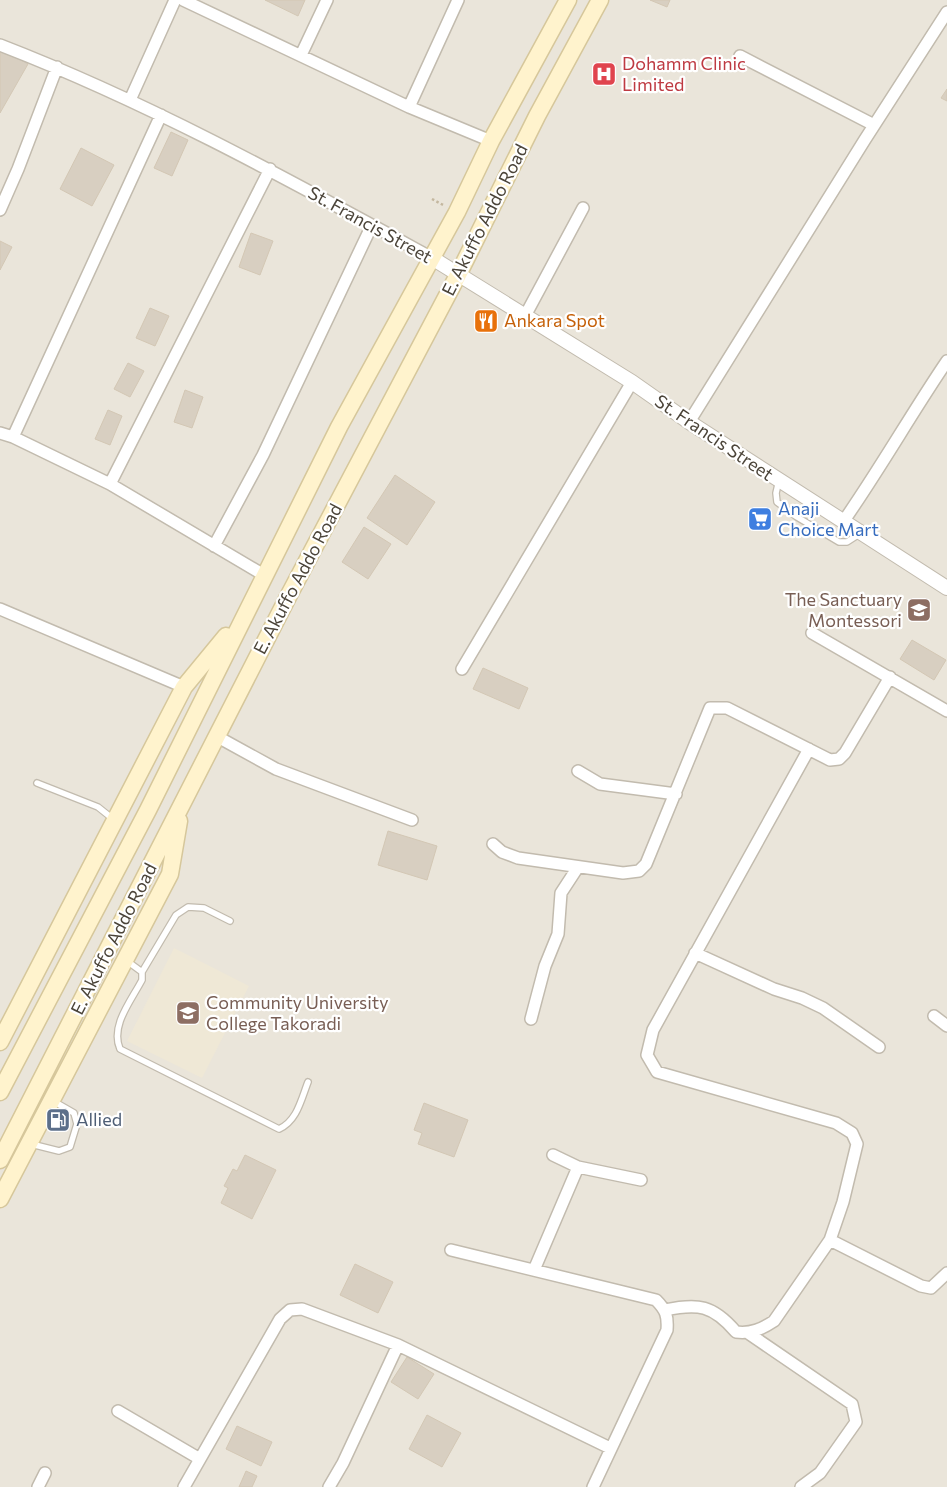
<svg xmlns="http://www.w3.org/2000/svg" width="947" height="1487" viewBox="0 0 947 1487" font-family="Commissioner,sans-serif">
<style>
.residential{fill:#eae5da}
.education{fill:#efe8d6}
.building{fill:#d8cfc1;stroke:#d3c7b4}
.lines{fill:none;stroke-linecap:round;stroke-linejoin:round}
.service-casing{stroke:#c2bbae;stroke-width:8}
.minor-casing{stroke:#c2bbae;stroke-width:14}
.tertiary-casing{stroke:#c2bbae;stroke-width:16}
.secondary-casing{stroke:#d6c79b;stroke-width:19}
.path{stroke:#c4b79f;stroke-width:2.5;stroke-dasharray:2.5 2.5;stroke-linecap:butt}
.service{stroke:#fff;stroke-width:5.5}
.minor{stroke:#fff;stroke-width:11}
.tertiary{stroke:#fff;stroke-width:14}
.secondary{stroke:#fff3cd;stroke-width:16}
.labels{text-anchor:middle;stroke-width:4.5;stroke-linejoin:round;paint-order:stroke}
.health-label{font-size:18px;fill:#be3a42;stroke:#fff;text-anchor:start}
.street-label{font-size:18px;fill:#4b4439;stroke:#fff}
.food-label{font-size:18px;fill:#c56008;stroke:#fff;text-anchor:start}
.shop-label{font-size:18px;fill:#366cbe;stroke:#fff;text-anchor:start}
.education-label{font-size:18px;fill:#785e54;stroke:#fff;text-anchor:end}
.service-label{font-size:18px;fill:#4e5e75;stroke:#fff;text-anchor:start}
</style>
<rect width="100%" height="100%" fill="#f6f3ec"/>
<!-- residential -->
<path class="residential" d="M0 0H947V1487H0Z"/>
<!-- education -->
<path class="education" d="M174 948 249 986 202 1078 127 1041Z"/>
<!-- building -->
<path class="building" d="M265 0H305L298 16Z
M650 0H670L667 7Z
M0 48 28 64 0 113Z
M947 89V101L941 98Z
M171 132 188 140 172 176 154 168Z
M81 148 114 165 92 206 60 189Z
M251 233 273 241 260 275 239 267Z
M0 241 12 247 0 270Z
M150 308 169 316 155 346 136 338Z
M128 363 144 371 130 397 114 389Z
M185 390 203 397 192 428 174 422Z
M108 410 122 416 110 445 95 439Z
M395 475 435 502 407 545 367 518Z
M364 527 391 544 368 579 342 562Z
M912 640 946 660 934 680 900 659Z
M483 668 528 688 519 709 473 689Z
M388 831 437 846 427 880 378 865Z
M424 1103 468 1120 454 1157 418 1144 422 1133 414 1130Z
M245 1155 276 1170 252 1219 221 1203 228 1188 224 1186 233 1169 237 1171Z
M355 1264 393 1282 378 1313 340 1295Z
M407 1357 434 1374 418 1399 391 1382Z
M427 1415 461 1433 442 1467 409 1449Z
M237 1426 272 1442 261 1466 226 1449Z
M246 1471 257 1476 252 1487H239Z"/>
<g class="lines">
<defs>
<path id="service" d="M779 480 776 493 777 502 797 517 839 542H847L861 533
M37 783 98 807 113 819
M127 961 142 972V980C131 1001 110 1026 120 1049L279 1129C297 1121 301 1100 308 1082
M142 972 176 915 188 907 204 908 230 921
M31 1144 59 1151 70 1147 77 1124 74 1113 53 1101"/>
<path id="minor" d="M183 0 409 107 491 141
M0 45C150 103 291 181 432 258
M301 55 327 0
M740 56 874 125
M130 100 175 0
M409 107 458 0
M0 210 18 169 57 67
M525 316 583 208
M689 422 864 141 947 12
M0 433 13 437 110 484 264 575
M13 437 161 115
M110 484 270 169
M843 522C880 469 911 414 947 361
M214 546 263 455 372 225
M0 609 184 687
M812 633 947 711
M462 669 632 382
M216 736 276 769 412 820
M578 771 600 784 676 794
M493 844 502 852 518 858 623 873 639 871 646 864 710 708H727L830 760 839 759 845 753 890 677
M695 953 774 989 802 998 823 1008 879 1047
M934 1016 947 1026
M531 1019 545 966 558 934 561 893 578 867
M553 1155 578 1167
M830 1240 921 1286 931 1288 947 1273
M451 1250 656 1300C666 1310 668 1316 667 1330L593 1487
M534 1270 578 1167 641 1180
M665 1310C698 1303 713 1305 736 1332 751 1334 762 1329 774 1321L830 1240 843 1202 857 1144 852 1133 836 1123 657 1072 647 1055 653 1030 809 749
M748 1333 852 1404 856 1422 820 1473 801 1487
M118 1411 200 1459
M38 1487 45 1473
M184 1487 280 1319 290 1310 302 1309 398 1345 610 1448
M329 1487 343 1463 398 1345"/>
<path id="tertiary" d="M432 258 632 382 689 422 947 588"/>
<path id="secondary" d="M0 1042 184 687 226 636
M0 1092 148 810 339 427 457 212 491 141 568 0
M0 1160 289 595 458 275 537 116 600 0
M0 1199 170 874 179 821"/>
</defs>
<!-- service casing -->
<use href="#service" class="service-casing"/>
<!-- minor casing -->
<use href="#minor" class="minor-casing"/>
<!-- tertiary casing -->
<use href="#tertiary" class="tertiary-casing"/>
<!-- secondary casing -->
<use href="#secondary" class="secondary-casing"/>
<!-- path -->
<path class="path" d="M432 199 445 206"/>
<!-- service -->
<use href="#service" class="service"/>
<!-- minor -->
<use href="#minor" class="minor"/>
<!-- tertiary -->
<use href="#tertiary" class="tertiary"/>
<!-- secondary -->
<use href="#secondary" class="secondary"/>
</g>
<!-- icons -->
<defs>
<symbol id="hospital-square" viewBox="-11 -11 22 22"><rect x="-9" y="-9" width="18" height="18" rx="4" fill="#e0444e" stroke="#fff"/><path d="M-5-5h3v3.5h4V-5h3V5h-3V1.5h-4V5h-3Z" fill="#fff"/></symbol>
<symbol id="restaurant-square" viewBox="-11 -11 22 22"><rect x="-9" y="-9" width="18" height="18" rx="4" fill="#e8710a" stroke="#fff"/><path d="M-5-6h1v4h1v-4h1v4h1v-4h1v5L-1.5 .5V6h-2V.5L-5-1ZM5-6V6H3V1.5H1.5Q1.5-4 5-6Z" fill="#fff"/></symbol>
<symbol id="supermarket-square" viewBox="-11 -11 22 22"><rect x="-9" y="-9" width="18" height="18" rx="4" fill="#3f7fe0" stroke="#fff"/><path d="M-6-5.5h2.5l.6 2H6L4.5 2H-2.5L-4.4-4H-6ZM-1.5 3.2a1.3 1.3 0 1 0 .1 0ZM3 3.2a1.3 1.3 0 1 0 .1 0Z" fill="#fff"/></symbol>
<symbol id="school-square" viewBox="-11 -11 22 22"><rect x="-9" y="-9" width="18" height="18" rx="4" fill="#8d6e63" stroke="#fff"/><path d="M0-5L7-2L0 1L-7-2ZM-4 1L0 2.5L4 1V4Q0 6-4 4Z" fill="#fff"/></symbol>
<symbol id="university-square" viewBox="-11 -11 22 22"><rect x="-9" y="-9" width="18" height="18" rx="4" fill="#8d6e63" stroke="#fff"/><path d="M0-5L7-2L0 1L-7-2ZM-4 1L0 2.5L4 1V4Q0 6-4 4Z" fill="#fff"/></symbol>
<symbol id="fuel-square" viewBox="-11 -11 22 22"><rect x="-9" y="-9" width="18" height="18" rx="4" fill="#5c6f8a" stroke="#fff"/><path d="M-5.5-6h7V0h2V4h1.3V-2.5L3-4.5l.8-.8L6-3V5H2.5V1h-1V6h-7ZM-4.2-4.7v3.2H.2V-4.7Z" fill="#fff"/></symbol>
</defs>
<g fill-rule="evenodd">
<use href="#hospital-square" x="590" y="60" width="28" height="28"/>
<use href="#restaurant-square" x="472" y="307" width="28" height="28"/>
<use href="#supermarket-square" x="746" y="505" width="28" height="28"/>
<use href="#school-square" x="905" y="596" width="28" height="28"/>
<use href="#university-square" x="174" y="999" width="28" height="28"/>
<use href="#fuel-square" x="44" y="1106" width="28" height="28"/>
</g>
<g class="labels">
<!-- health labels -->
<g class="health-label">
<text x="622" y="70">Dohamm Clinic<tspan x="622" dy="21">Limited</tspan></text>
</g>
<!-- street labels -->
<g class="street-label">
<text transform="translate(485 220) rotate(-63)" y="6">E. Akuffo Addo Road</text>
<text transform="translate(370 225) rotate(29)" y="6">St. Francis Street</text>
<text transform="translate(714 438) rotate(34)" y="6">St. Francis Street</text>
<text transform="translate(298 579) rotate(-62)" y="6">E. Akuffo Addo Road</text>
<text transform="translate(114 939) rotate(-63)" y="6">E. Akuffo Addo Road</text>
</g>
<!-- food labels -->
<g class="food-label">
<text x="504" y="327">Ankara Spot</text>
</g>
<!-- shop labels -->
<g class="shop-label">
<text x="778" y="515">Anaji<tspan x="778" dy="21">Choice Mart</tspan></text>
</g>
<!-- education labels -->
<g class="education-label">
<text x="902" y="606">The Sanctuary<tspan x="902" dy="21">Montessori</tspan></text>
<text x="206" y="1009" text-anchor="start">Community University<tspan x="206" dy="21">College Takoradi</tspan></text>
</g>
<!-- service labels -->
<g class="service-label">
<text x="76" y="1126">Allied</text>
</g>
</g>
</svg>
